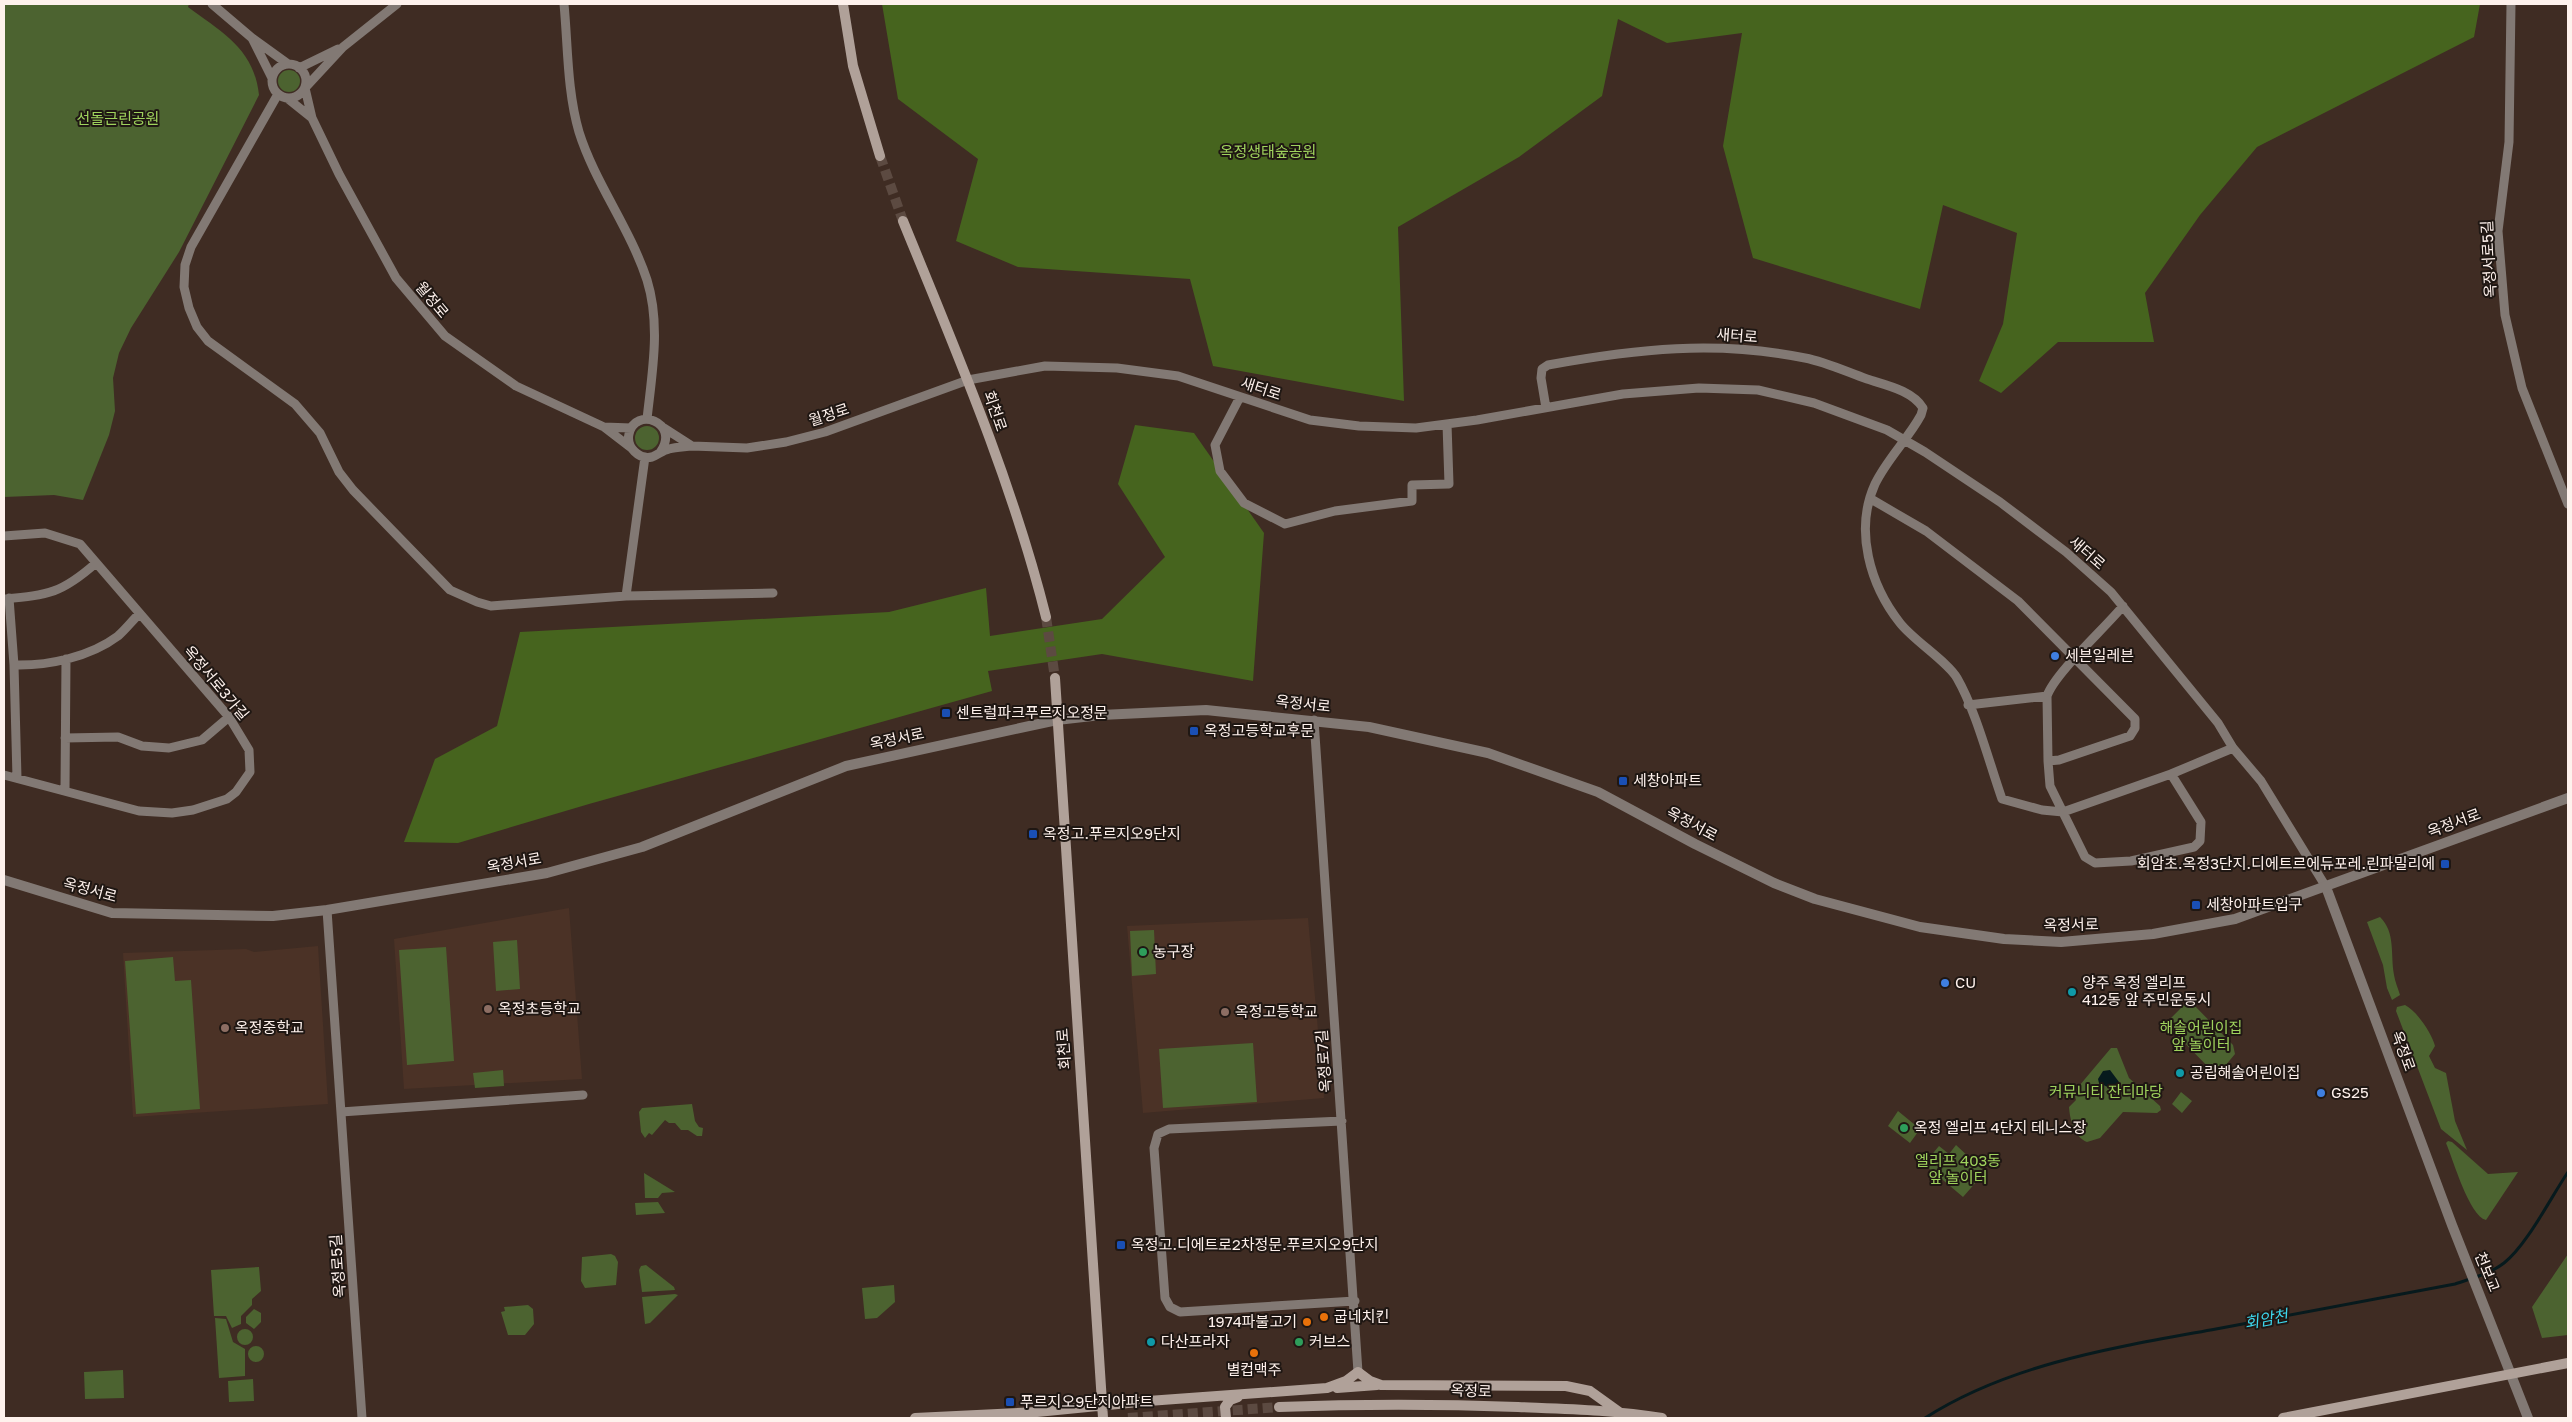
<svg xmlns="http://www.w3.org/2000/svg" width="2572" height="1422" viewBox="0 0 2572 1422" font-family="'Golos Text','Noto Sans KR',sans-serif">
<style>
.built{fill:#4b3226}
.green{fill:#4c6330}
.forest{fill:#46641e}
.water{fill:#071a1d}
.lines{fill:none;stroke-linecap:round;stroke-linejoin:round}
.stream{stroke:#071a1d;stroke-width:3}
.secondary-tunnel{stroke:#5c4a41;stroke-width:10;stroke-dasharray:10 5;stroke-linecap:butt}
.minor{stroke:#827974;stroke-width:9}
.tertiary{stroke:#827974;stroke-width:10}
.secondary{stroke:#b0a199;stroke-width:10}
.shop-dot{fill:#3f7fe0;stroke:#1f1713;stroke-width:2}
.transit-dot{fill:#1a4fb4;stroke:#1f1713;stroke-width:2}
.leisure-dot{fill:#2e9e5b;stroke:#1f1713;stroke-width:2}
.culture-dot{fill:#0f9aa8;stroke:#1f1713;stroke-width:2}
.education-dot{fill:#8d6e63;stroke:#1f1713;stroke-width:2}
.food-dot{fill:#e8710a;stroke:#1f1713;stroke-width:2}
.labels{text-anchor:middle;stroke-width:4;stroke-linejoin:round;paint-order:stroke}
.park-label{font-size:15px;fill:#9fd35d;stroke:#1f1713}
.street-label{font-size:15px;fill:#fef1ec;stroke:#1f1713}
.poi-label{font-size:15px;fill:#fef1ec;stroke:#1f1713;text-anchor:start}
.water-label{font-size:16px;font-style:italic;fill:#3dd6ed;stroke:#1f1713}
</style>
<rect width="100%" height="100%" fill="#3f2c23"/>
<!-- built -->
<path class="built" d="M569 908 582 1079 404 1089 394 939Z
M1308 918 1324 1098 1143 1113 1127 926Z
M318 946 328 1104 133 1117 123 953 246 949 254 952Z"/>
<!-- green -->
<path class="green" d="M4 4H189L188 7C223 33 254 49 259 95L179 252 131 328 119 353 113 378 115 411 109 435 83 500 54 495 4 497Z
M278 81a11 11 0 1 1 22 0a11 11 0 1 1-22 0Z
M635 438a12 12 0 1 1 24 0a12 12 0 1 1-24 0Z
M2380 917C2396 933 2390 954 2394 975 2395 982 2398 988 2400 995L2392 1000 2387 988 2383 965 2367 922Z
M1154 930 1156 974 1132 976 1130 931Z
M517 940 520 989 496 991 493 942Z
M446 947 454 1061 407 1065 399 950Z
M173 957 175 981 191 980 200 1109 136 1114 125 961Z
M2185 1004H2193L2233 1045 2235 1054 2220 1072 2214 1073 2169 1027 2170 1019Z
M2405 1005C2417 1011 2432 1034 2435 1046L2429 1056 2435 1068 2446 1073 2455 1121 2467 1150 2441 1129 2396 1011 2397 1007Z
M1253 1043 1257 1102 1163 1108 1159 1049Z
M2111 1048H2117L2129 1078 2160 1106 2161 1110 2157 1113 2123 1112 2100 1138 2087 1142C2074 1137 2070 1120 2069 1107L2076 1100 2074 1092Z
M503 1070 504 1086 475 1088 473 1073Z
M2181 1092 2192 1101 2182 1113 2172 1104Z
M692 1104 695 1121 699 1127 703 1128 702 1136H697L688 1130H681L675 1123H669L665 1120 652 1135 649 1133 645 1138 641 1132 639 1112 642 1108Z
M1898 1111 1920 1129 1910 1143 1888 1126Z
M2448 1141 2452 1142 2488 1174 2518 1172 2486 1220C2469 1216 2453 1159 2446 1143Z
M1956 1145 1985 1172 1963 1197 1924 1164 1939 1146 1949 1154Z
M644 1173 675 1192 662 1193 658 1198H645Z
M658 1202 665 1213 636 1215 635 1203Z
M611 1254 615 1256 618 1262 616 1285 585 1288 581 1281 582 1257Z
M2568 1254V1335L2542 1338 2532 1307Z
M646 1265 674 1287 675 1290 642 1292 639 1270 641 1266Z
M259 1267 261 1291 252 1299V1305L241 1316V1324L232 1328 226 1316H214L211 1270Z
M894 1285 895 1302 877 1318 865 1319 862 1288Z
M675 1294 678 1295 650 1323 645 1324 642 1297Z
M528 1305 533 1309 534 1324 525 1335H508L501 1312 505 1311 504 1307Z
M254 1309 261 1313V1322L254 1329 246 1323V1317Z
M215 1318 226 1319 233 1342 245 1349V1376L219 1378Z
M237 1337a8 8 0 1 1 16 0a8 8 0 1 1-16 0Z
M248 1354a8 8 0 1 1 16 0a8 8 0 1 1-16 0Z
M123 1370 124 1398 85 1399 84 1372Z
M253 1379 254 1401 229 1402 228 1381Z"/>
<!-- forest -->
<path class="forest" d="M882 4H2480L2474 37 2257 147 2200 215 2145 293 2154 342H2058L2001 393 1979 381 2003 324 2017 233 1943 205 1920 309 1753 258 1723 146 1742 33 1667 43 1618 19 1602 96 1519 157 1398 227 1404 401 1213 366 1190 279 1018 267 956 241 978 159 898 99Z
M1135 425 1194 433 1264 533 1253 681 1102 654 988 671 992 691 589 804 458 843 404 842 435 759 497 726 520 632 889 612 986 588 990 636 1102 619 1165 557 1118 484Z"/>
<!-- water -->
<path class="water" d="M2110 1070 2119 1082 2116 1087 2112 1089 2099 1083 2098 1079 2103 1071Z"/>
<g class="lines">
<!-- stream -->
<path class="stream" d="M1925 1418C2011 1363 2117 1347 2216 1329 2296 1314 2376 1299 2455 1284 2472 1278 2490 1274 2504 1263 2527 1245 2551 1197 2568 1172"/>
<!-- secondary-tunnel -->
<path class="secondary-tunnel" d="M880 156 903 221
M1046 617 1055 678
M1128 1418 1279 1407"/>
<!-- minor -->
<path class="minor" d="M212 4 252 38
M564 4C568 46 567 91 579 132 595 183 630 228 647 280 661 325 652 373 647 419
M2511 4 2509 142 2498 231 2505 315 2522 388 2568 504
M272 81a17 17 0 1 1 34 0a17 17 0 1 1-34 0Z
M299 68 338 49
M272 78 252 38 288 64
M278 94 191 247 185 265 184 287 189 308 197 327 208 341 295 404 320 433 339 472 353 490 450 590 477 602 491 606 626 596 773 593
M287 98 312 118 305 88 343 47 397 4
M312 118 339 174 396 278 445 336 516 386 604 427
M1240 397 1215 445 1220 471 1244 503 1285 524 1335 511 1412 501V485L1449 484 1447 424
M1546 408 1541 378 1542 369 1548 365C1636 349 1716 340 1805 358 1826 362 1847 372 1867 379 1885 385 1912 390 1923 408L1921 415C1908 439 1887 459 1875 484 1854 530 1870 585 1900 623 1913 640 1948 662 1957 678 1976 711 1989 762 2002 799L2042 810 2063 812 2171 774 2233 748
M692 446 747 448 786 442 825 432 968 380 1045 366 1117 368 1178 376 1310 420 1359 426 1416 428 1477 420 1623 394 1699 388 1758 390 1814 403 1887 430 1925 452 2000 502 2066 552 2111 592 2218 723 2233 748 2261 781 2326 887
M630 447 604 427 631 428
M661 451C680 422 635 406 629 434 626 447 639 460 652 457 658 455 663 450 669 449 676 447 684 447 692 446L664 428
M1871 499 1926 531 2018 601 2135 719V728L2130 736 2059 760 2048 761 2047 696C2055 673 2105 628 2123 606
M4 536 45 533 80 544 229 717 249 750 250 772 236 792 227 799 193 810 172 813 139 811 4 775
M626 596 645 457
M9 598 14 665 17 778
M4 599C49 595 62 593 96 563
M14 665C48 666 90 657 118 636 125 630 132 621 139 614
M1968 705 2047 696
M1314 720 1358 1372
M65 738 118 737 142 746 169 748 202 740 229 717
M2048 761 2050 786 2085 857 2095 863 2131 861 2194 847 2200 841 2201 822 2171 774
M65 790 66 659
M327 910 362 1418
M341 1112 583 1095
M1342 1121 1169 1129 1158 1134 1154 1148 1165 1298 1170 1307 1180 1312 1355 1301"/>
<!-- tertiary -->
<path class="tertiary" d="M4 880 112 913 273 916 327 910 547 873 642 847 846 766 1057 720 1101 715 1206 710 1369 727 1488 753 1598 792 1695 844 1774 883 1815 899 1920 927 2004 939 2061 942 2153 934 2235 919 2568 798
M2326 887 2452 1225 2528 1418"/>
<!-- secondary -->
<path class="secondary" d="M843 4 853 66 880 156
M903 221C956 351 1012 481 1046 617
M1055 678 1103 1418
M1337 1388 1377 1385
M1279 1407C1359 1404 1438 1404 1518 1407 1566 1409 1615 1410 1662 1418
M915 1418 1037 1412 1148 1401 1327 1388 1346 1381 1358 1372 1370 1381 1381 1385 1566 1386 1590 1391 1622 1414
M1226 1418 1225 1407 1230 1400 1238 1397
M2283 1418 2568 1363"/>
</g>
<!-- markers -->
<g class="shop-dot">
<circle cx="2055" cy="656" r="5"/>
<circle cx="1945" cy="983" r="5"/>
<circle cx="2321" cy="1093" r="5"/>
</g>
<g class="transit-dot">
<rect x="941" y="708" width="10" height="10" rx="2.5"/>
<rect x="1189" y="726" width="10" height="10" rx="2.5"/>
<rect x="1618" y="776" width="10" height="10" rx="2.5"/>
<rect x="1028" y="829" width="10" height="10" rx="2.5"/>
<rect x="2440" y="859" width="10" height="10" rx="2.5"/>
<rect x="2191" y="900" width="10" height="10" rx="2.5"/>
<rect x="1116" y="1240" width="10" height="10" rx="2.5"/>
<rect x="1005" y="1397" width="10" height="10" rx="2.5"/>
</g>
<g class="leisure-dot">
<circle cx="1143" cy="952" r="5"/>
<circle cx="1904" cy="1128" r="5"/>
<circle cx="1299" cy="1342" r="5"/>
</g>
<g class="culture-dot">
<circle cx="2072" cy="992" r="5"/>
<circle cx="2180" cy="1073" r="5"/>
<circle cx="1151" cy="1342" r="5"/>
</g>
<g class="education-dot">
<circle cx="488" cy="1009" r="5"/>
<circle cx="1225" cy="1012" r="5"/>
<circle cx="225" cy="1028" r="5"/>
</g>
<g class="food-dot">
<circle cx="1324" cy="1317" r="5"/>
<circle cx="1307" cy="1322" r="5"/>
<circle cx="1254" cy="1353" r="5"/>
</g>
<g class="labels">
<!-- park labels -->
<g class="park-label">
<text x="118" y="124">선돌근린공원</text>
<text x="1268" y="157">옥정생태숲공원</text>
<text x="2201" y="1033">해솔어린이집<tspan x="2201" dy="17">앞 놀이터</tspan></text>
<text x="2106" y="1097">커뮤니티 잔디마당</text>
<text x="1958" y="1166">엘리프 403동<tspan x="1958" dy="17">앞 놀이터</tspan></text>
</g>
<!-- street labels -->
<g class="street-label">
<text transform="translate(2489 259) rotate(-93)" y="5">옥정서로5길</text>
<text transform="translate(432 300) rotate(50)" y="5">월정로</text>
<text transform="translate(1737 336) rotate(4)" y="5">새터로</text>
<text transform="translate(1261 389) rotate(18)" y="5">새터로</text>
<text transform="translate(995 411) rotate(71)" y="5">회천로</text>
<text transform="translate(829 415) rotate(-18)" y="5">월정로</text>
<text transform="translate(2087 553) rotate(41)" y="5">새터로</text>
<text transform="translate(216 683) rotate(50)" y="5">옥정서로3가길</text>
<text transform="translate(1303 704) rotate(6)" y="5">옥정서로</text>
<text transform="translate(897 739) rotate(-12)" y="5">옥정서로</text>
<text transform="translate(2454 823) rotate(-20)" y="5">옥정서로</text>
<text transform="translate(1692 824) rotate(28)" y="5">옥정서로</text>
<text transform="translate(514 863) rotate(-10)" y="5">옥정서로</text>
<text transform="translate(90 890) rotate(15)" y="5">옥정서로</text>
<text transform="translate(2071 925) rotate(-1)" y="5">옥정서로</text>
<text transform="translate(1064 1049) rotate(-94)" y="5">회천로</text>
<text transform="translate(2403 1051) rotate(70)" y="5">옥정로</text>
<text transform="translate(1324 1061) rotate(-94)" y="5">옥정로7길</text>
<text transform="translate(338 1266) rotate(-94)" y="5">옥정로5길</text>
<text transform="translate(2487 1272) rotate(68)" y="5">천보교</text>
<text transform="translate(1471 1391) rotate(2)" y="5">옥정로</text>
</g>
<!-- poi labels -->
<g class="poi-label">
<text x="2065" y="661">세븐일레븐</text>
<text x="956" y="718">센트럴파크푸르지오정문</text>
<text x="1204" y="736">옥정고등학교후문</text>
<text x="1633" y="786">세창아파트</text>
<text x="1043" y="839">옥정고.푸르지오9단지</text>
<text x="2435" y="869" text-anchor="end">회암초.옥정3단지.디에트르에듀포레.린파밀리에</text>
<text x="2206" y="910">세창아파트입구</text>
<text x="1153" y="957">농구장</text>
<text x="1955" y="988">CU</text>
<text x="2082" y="988">양주 옥정 엘리프<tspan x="2082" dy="17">412동 앞 주민운동시</tspan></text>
<text x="498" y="1014">옥정초등학교</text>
<text x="1235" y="1017">옥정고등학교</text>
<text x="235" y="1033">옥정중학교</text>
<text x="2190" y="1078">공립해솔어린이집</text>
<text x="2331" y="1098">GS25</text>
<text x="1914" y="1133">옥정 엘리프 4단지 테니스장</text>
<text x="1131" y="1250">옥정고.디에트로2차정문.푸르지오9단지</text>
<text x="1334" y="1322">굽네치킨</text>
<text x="1297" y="1327" text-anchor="end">1974파불고기</text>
<text x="1161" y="1347">다산프라자</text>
<text x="1309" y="1347">커브스</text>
<text x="1254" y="1375" text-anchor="middle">별컵맥주</text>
<text x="1020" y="1407">푸르지오9단지아파트</text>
</g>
<!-- water labels -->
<g class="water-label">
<text transform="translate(2266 1319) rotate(-11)" y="6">회암천</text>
</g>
</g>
<!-- border -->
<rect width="2572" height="1422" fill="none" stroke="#fef1ec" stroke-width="10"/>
</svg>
